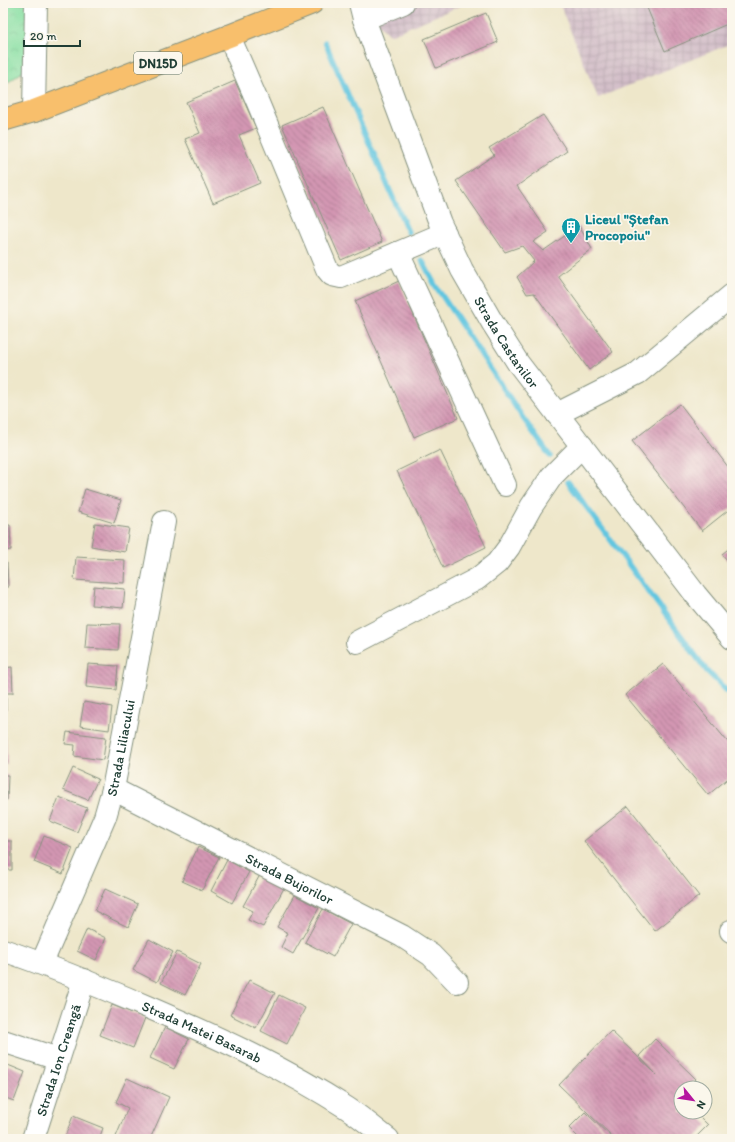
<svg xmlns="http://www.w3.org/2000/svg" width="735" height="1142" viewBox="0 0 735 1142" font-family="Itim,sans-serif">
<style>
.industrial{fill:url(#industrial-grid)}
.park{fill:url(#park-crowns);stroke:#548e6c}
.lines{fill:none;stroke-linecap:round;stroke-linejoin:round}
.stream{stroke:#62c6e0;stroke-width:5.5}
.building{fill:url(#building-back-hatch)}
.minor-casing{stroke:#86927f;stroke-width:24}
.major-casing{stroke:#86927f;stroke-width:24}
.minor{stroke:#fff;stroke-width:22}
.major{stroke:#f8bf6c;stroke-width:22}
.labels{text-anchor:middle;stroke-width:3.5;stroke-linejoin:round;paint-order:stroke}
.shield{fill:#fbf7ec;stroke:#61756b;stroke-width:1}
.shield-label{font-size:13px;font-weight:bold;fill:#1f3d34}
.culture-label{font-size:14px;font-weight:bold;fill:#0d838f;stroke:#fbf7ec;text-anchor:start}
.street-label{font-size:14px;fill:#1f3d34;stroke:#fbf7ec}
</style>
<defs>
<pattern id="industrial-grid" width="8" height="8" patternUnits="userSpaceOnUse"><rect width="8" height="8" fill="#d2bdc8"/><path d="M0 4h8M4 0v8" fill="none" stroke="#b4a3ac"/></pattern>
<pattern id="park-crowns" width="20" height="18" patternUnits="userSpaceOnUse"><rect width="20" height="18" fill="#89e0a4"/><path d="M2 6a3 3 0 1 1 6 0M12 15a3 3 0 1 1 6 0" fill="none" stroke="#76c18e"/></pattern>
<pattern id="building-back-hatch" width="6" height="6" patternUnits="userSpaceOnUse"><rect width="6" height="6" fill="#d396b2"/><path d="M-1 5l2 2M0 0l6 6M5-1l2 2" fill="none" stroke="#ab7c92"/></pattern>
</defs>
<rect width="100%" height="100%" fill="#fbf7ec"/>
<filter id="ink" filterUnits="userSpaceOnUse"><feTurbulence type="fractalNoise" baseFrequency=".025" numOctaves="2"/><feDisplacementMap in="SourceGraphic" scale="8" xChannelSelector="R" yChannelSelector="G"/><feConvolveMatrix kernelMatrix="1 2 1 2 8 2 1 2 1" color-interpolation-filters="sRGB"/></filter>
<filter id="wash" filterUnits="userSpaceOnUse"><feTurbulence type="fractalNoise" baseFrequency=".012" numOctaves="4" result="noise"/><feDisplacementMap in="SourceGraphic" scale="16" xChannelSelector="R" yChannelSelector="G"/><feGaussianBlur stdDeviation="0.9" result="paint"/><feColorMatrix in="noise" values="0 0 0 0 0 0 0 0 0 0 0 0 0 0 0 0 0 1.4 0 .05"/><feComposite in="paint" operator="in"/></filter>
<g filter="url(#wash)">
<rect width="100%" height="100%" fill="#eee7ca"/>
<!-- industrial -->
<path class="industrial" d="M358 3H467L390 35Z
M559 3H732V43L598 98Z"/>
<!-- park -->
<path class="park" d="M3 3H35L25 70 3 86Z"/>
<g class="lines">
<!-- stream -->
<path class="stream" d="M325 42 408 232
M422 260 435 285 523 418 550 456
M568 482 707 671 732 696"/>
</g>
<g id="blocks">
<!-- building -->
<path class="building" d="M645 3H732V22L665 51Z
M486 13 498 42 436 68 424 39Z
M235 81 256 128 239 135 260 183 213 203 185 139 200 133 186 102Z
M323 107 382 242 341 260 282 125Z
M543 115 567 151 517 186 548 232 533 242 543 251 579 226 592 249 558 276 613 352 589 370 534 293 527 294 517 277 534 261 522 246 505 252 456 181 494 155 489 148Z
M399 281 458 418 414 437 355 301Z
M680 404 732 472V507L702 531 632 441Z
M440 450 486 547 443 568 397 471Z
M85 489 121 500 114 523 78 512Z
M95 523 129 528 125 552 91 546Z
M3 525H10L11 550 3 551Z
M732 546V566L722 554Z
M76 557 125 560 124 583 74 580Z
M3 563H7L8 587H3Z
M94 586 125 589 123 608 92 605Z
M87 623 120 624 118 650 85 648Z
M88 664 118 666 116 690 86 687Z
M663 664 732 747V775L708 795 625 695Z
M12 667 13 693H3V668Z
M3 697H6V719H3Z
M84 702 112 707 109 730 80 726Z
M67 732 106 737 103 760 74 756 75 745 65 744Z
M3 737H6L7 764H3Z
M73 768 98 779 88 800 63 790Z
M3 775H8L7 800H3Z
M59 797 87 808 77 832 50 821Z
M628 806 699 896 655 931 584 841Z
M44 836 73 848 63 874 34 862Z
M3 841H12V870H3Z
M198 847 219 857 202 890 182 881Z
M227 860 249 872 232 903 211 891Z
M260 875 284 888 263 927 248 920 253 911 243 906Z
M105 889 138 904 128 927 95 911Z
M295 895 319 908 293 954 281 947 288 933 277 927Z
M323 909 351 924 333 957 305 942Z
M87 929 106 938 96 960 77 951Z
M149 939 173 952 157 982 133 970Z
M177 952 201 964 185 995 161 983Z
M249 980 275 993 256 1028 230 1015Z
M279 995 305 1008 287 1044 261 1031Z
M112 1005 145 1018 133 1048 100 1035Z
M165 1027 189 1039 174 1069 150 1058Z
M611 1031 657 1075 639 1056 655 1039 696 1079 687 1088H681V1094L679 1096 681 1098V1112H695L708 1125 694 1139H615L559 1085Z
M3 1063 25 1072 14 1101 3 1097Z
M127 1078 169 1097 150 1139H115L128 1108 116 1102Z
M585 1112 613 1139H580L569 1128Z
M73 1116 103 1128 99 1139H64Z"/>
</g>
</g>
<g filter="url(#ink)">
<use href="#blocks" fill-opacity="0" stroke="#86927f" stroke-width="1"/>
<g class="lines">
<defs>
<g id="minor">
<path id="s1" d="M360 3 364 19 440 223 462 270 492 322 518 363 696 595 732 638"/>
<path d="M364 19 403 3"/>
<path d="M229 36 258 103 327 269 332 275 341 277 445 233"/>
<path d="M34 111 36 3"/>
<path d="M398 253 505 485"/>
<path d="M557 414 638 373 732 295"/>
<path d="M357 642 477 579 497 563 509 547 531 507 552 476 582 446"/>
<path id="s2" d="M113 789 402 936 431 955 457 982"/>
<path d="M731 931H732"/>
<path id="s3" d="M3 950C53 967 101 987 150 1008 217 1037 285 1068 347 1108 361 1117 375 1129 388 1139"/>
<path id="s4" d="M42 963 105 817 113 789 164 522"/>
<path d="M3 1041 58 1059"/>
<path id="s5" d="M33 1139 84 980"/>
</g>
<path id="major" d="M3 120 34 111 229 36 312 3"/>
</defs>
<!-- minor casing -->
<use href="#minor" class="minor-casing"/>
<!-- major casing -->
<use href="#major" class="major-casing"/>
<!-- minor -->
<use href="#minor" class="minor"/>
<!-- major -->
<use href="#major" class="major"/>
</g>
</g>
<!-- icons -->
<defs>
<symbol id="building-pin" viewBox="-11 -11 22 30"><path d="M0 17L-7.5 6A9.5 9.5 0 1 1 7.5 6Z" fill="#0f9aa8" stroke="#fbf7ec"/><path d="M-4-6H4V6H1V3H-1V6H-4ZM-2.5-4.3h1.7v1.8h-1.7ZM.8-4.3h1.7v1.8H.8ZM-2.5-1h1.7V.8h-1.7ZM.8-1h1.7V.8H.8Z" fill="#fff"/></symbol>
</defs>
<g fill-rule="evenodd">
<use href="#building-pin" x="560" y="216" width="22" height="30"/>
</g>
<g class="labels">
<!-- shield labels -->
<rect class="shield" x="134" y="52" width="48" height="22" rx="3"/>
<g class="shield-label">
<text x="158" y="68">DN15D</text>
</g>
<!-- culture labels -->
<g class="culture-label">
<text x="585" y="224">Liceul "Ștefan<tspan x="585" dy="16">Procopoiu"</tspan></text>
</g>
<!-- street labels -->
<g class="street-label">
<text dy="5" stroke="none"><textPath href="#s1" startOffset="371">Strada Castanilor</textPath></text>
<text dy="5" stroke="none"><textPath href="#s4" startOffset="230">Strada Liliacului</textPath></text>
<text dy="5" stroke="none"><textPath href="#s2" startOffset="198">Strada Bujorilor</textPath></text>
<text dy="5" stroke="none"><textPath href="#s3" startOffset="215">Strada Matei Basarab</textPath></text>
<text dy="5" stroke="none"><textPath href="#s5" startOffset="83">Strada Ion Creangă</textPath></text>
</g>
</g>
<!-- margin -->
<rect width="735" height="1142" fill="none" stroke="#fbf7ec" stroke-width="16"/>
<!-- north arrow -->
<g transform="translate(693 1100) rotate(120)"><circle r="19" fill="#fbf7ec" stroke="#a3ada2"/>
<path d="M0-3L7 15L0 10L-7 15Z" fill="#b5179e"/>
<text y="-6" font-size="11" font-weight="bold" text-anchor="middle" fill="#1f3d34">N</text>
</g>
<!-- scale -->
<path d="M24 40v6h56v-6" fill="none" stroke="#1f3d34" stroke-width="2"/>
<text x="30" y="40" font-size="12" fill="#1f3d34" stroke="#fbf7ec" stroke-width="3" paint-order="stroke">20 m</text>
</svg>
